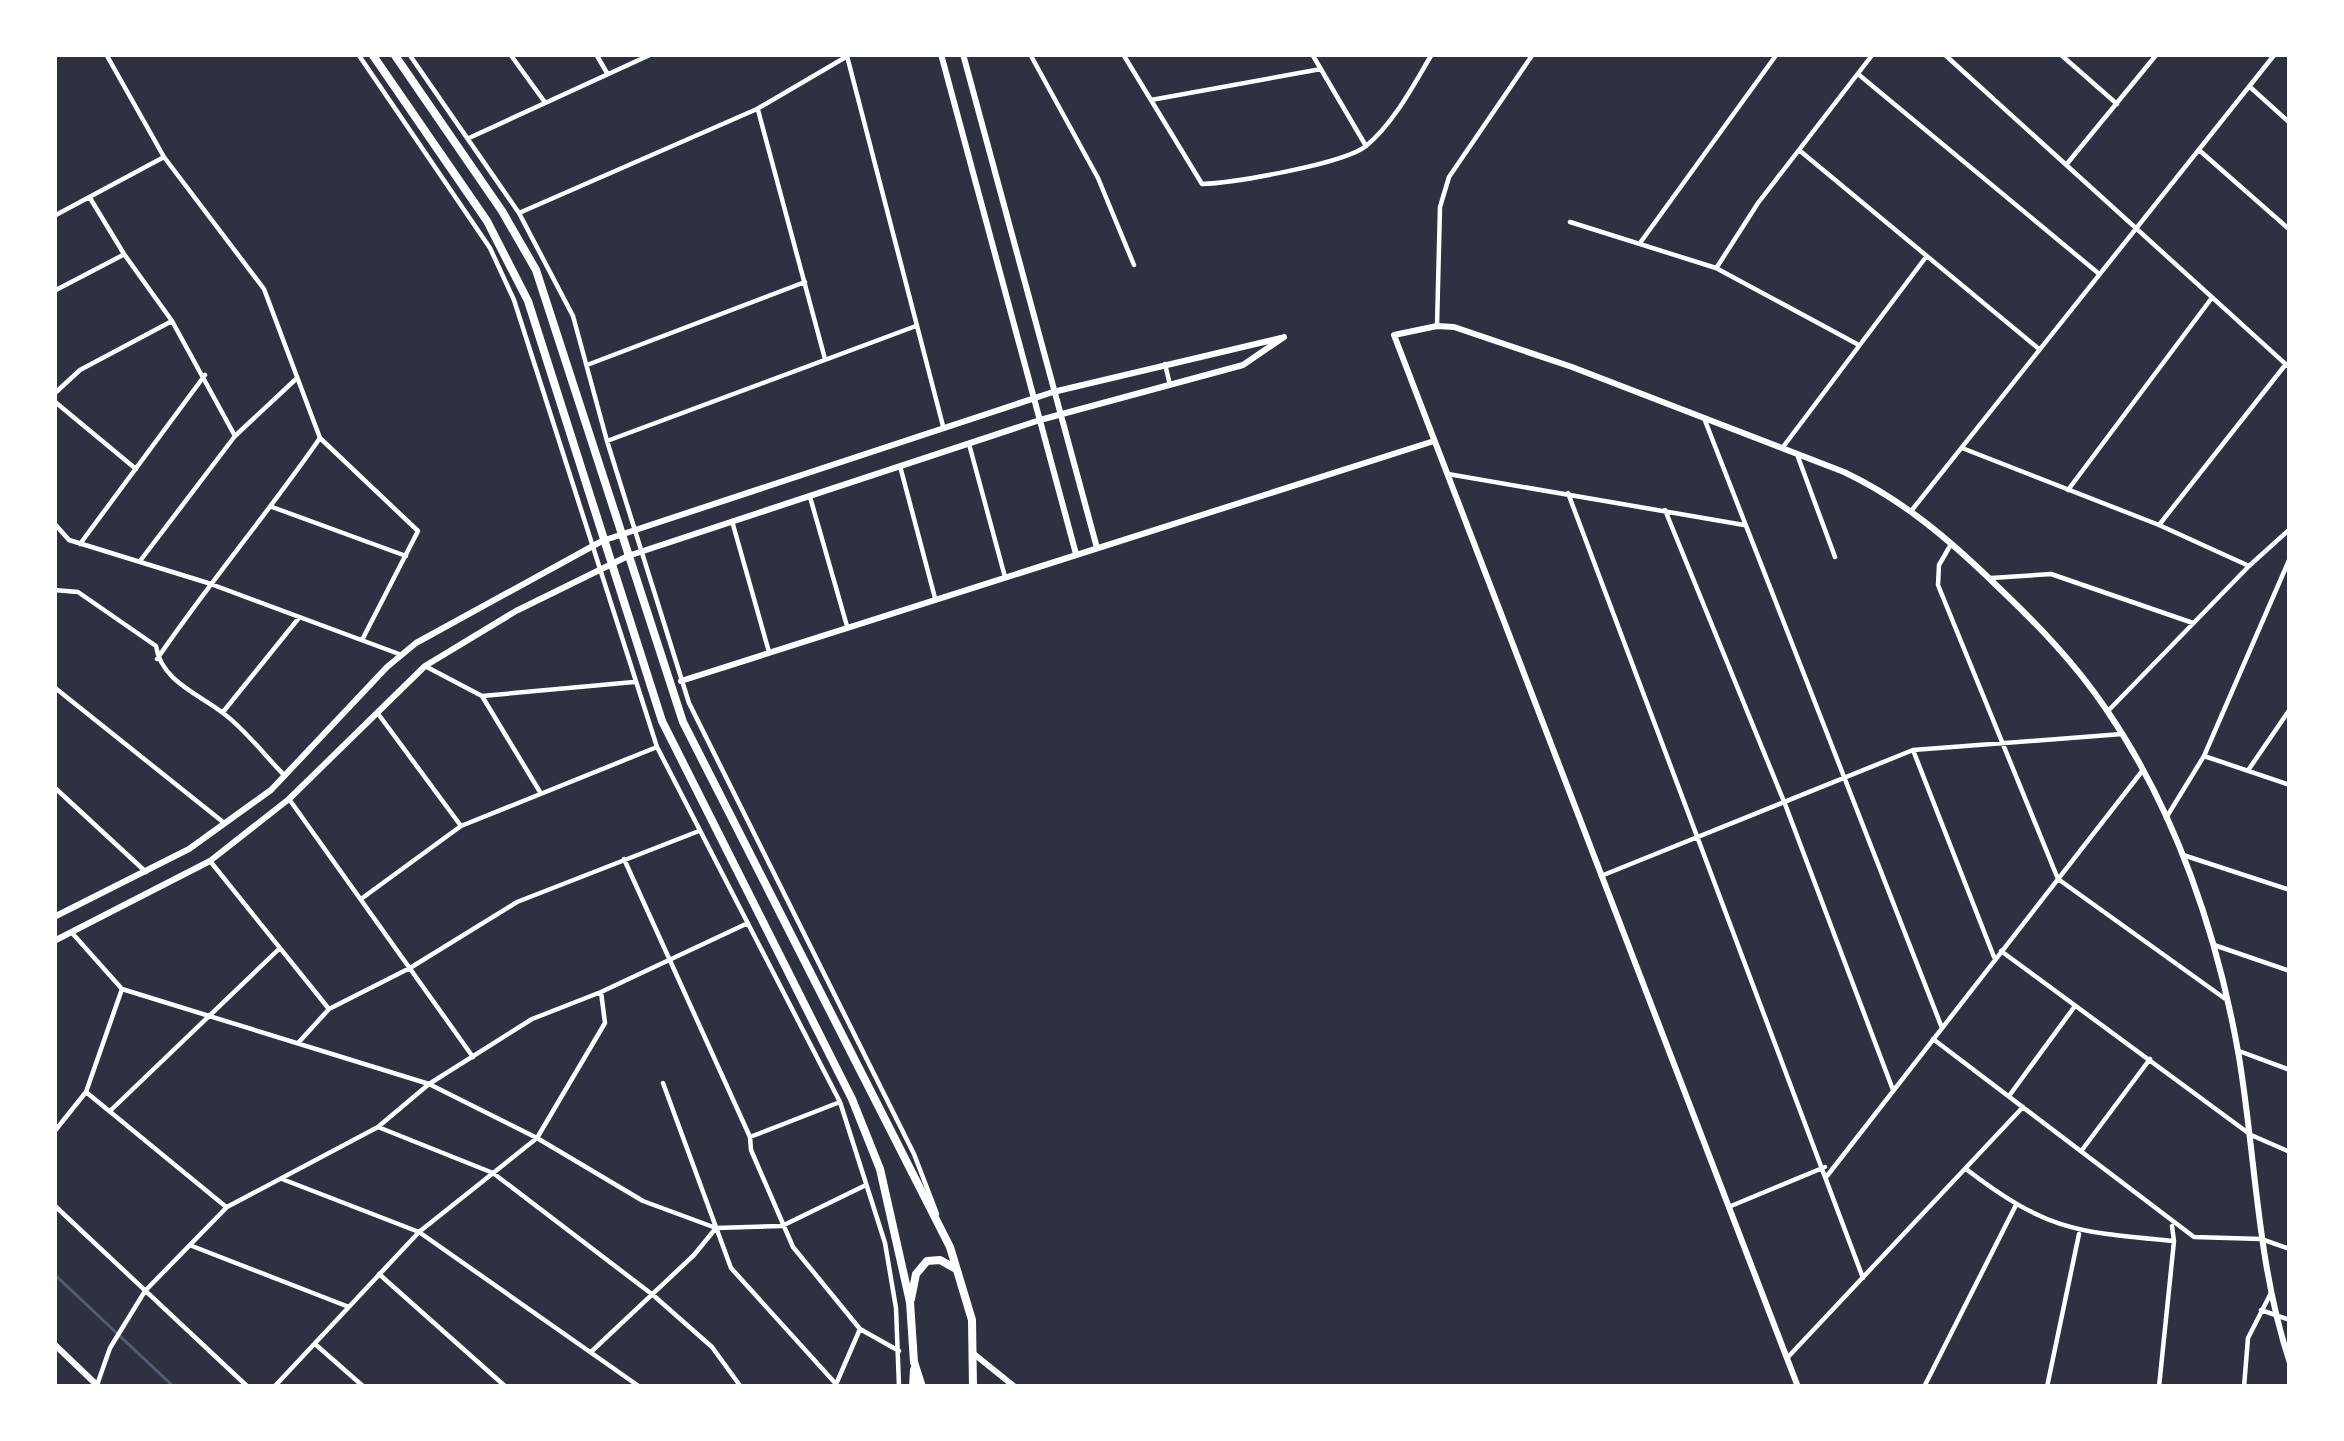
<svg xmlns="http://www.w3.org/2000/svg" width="2344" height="1441" viewBox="0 0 2344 1441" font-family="Overpass,sans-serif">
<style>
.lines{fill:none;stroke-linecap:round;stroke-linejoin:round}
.stream{stroke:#4f5d75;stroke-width:3}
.minor{stroke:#fff;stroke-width:4.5}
.tertiary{stroke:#fff;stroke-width:6}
.secondary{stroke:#fff;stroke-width:6}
.trunk{stroke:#fff;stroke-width:8}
</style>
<rect width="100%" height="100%" fill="#2d3142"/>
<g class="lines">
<!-- stream -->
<path class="stream" d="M54 1274 174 1387"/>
<!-- minor -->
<path class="minor" d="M106 54 164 157 264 289 320 438 418 531 362 640
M358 54 490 248 514 300 657 747 840 1102 885 1243 896 1308 899 1387
M409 54 519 213 573 316 607 441 689 703 914 1154 937 1214
M510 54 544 101
M596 54 607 73
M1030 54 1098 178 1134 265
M1123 54 1202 184C1232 183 1344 164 1366 146 1394 123 1414 84 1432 54
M1312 54 1366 146
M1944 54 2290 368
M2060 54 2117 104
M847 56 943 426
M1858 74 2098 273
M2250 87 2290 123
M1151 100 1321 69
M758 110 825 359
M469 138 652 54
M1799 150 2039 349
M2199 150 2290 230
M2066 165 2157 54
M90 198 124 254 172 321 235 436
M519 213 757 109 851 54
M54 216 164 157
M1570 222 1716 268 1857 344
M1640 243 1777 54
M1717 267 1758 203 1873 54
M54 291 123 255
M1437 326 1440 207 1449 177 1533 54
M1165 364 1170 385
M587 365 805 282
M54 394 80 370 172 321
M54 401 136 469
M1704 418 1942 1028
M607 441 916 326
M969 444 1005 577
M1783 447 1926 257
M1962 448 2159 525 2249 566
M1798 457 1835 557
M900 466 935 598
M1448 474 1744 525
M2068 490 2211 299
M1568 493 1863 1278
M810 497 847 626
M272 507 406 556
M1665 510 1785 804 1893 1090
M1912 510 2275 54
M732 521 769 652
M54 523 69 540 208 583 399 654
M2159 525 2286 364
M80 544 205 375
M1950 546 1939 565 1938 585 2058 879 2224 998
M140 561 235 436 296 379
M1991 578 2051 574 2193 623
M54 590 78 592 156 646C161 681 199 694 223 713 246 730 265 756 285 776
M157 659C209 583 268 513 320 438
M425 666 482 696 634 682
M54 687 223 822
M482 696 540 792
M2108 711 2249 566 2290 529
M223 712 298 619
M379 715 461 826
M1913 750 1994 957
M2204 756 2290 785
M2249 769 2290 709
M54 787 146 872
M289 799 473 1057
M2166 818 2204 756 2290 558
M2183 855 2290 890
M624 859 750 1137 751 1150 793 1247 860 1329 899 1351
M210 861 329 1009
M1601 876 1913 750 2122 734
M361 899 461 826 657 747
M73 934 122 989 429 1084 537 1138 643 1201 716 1228 782 1226 866 1185
M2214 945 2290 971
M2001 951 2251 1135 2290 1152
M1933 1039 2194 1237 2261 1239 2290 1249
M299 1042 329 1009 410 968 517 902 699 831
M2239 1051 2290 1070
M663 1083 731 1268 836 1384
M86 1092 225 1206
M2009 1096 2075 1006
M110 1111 279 949
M378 1127 493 1173 653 1295 712 1347 741 1387
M54 1132 86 1092 122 989
M750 1137 840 1102
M2082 1150 2150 1059
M1966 1169C2047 1231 2076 1232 2174 1241
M1827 1176 2143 770
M282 1179 419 1232 640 1387
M54 1205 248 1387
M1731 1206 1825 1167
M192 1246 349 1307
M379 1274 506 1387
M2261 1310 2290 1320
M315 1344 364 1387
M592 1351 694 1255 716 1228
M1789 1356 2023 1107
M837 1382 860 1329
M97 1385 110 1348 145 1291 227 1207 378 1127 429 1084 532 1019 601 992 748 923
M274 1387 419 1232 537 1138 605 1023 601 992
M1924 1387 2016 1205
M2047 1387 2079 1234
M2159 1387 2174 1241 2172 1226
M2244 1387 2248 1338 2271 1293"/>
<!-- tertiary -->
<path class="tertiary" d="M941 54 1076 554
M963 54 1097 548
M681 681 1434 441
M54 917 189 849 271 790 387 667 416 643 602 541 1053 392 1281 338
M54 941 210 861 289 799 425 666 516 611 628 556 1040 420 1243 365 1284 337
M54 1344 99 1387
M1798 1387 1394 335 1437 326 1454 327 1572 367 1844 472C1903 500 1950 540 1997 586 2037 624 2075 663 2106 709 2176 811 2218 936 2239 1057 2256 1160 2257 1264 2290 1363"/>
<!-- secondary -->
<path class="secondary" d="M974 1354 1015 1387"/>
<!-- trunk -->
<path class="trunk" d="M372 54 487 221 528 301 662 721 852 1099 880 1169 910 1302 914 1362 922 1387
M394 54 502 211 536 270 683 722 950 1247 972 1320 973 1387
M911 1299 916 1274 927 1261 940 1260 956 1269
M913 1387 914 1370"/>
</g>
<!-- border -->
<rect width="2344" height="1441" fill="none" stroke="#ffffff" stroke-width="114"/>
</svg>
